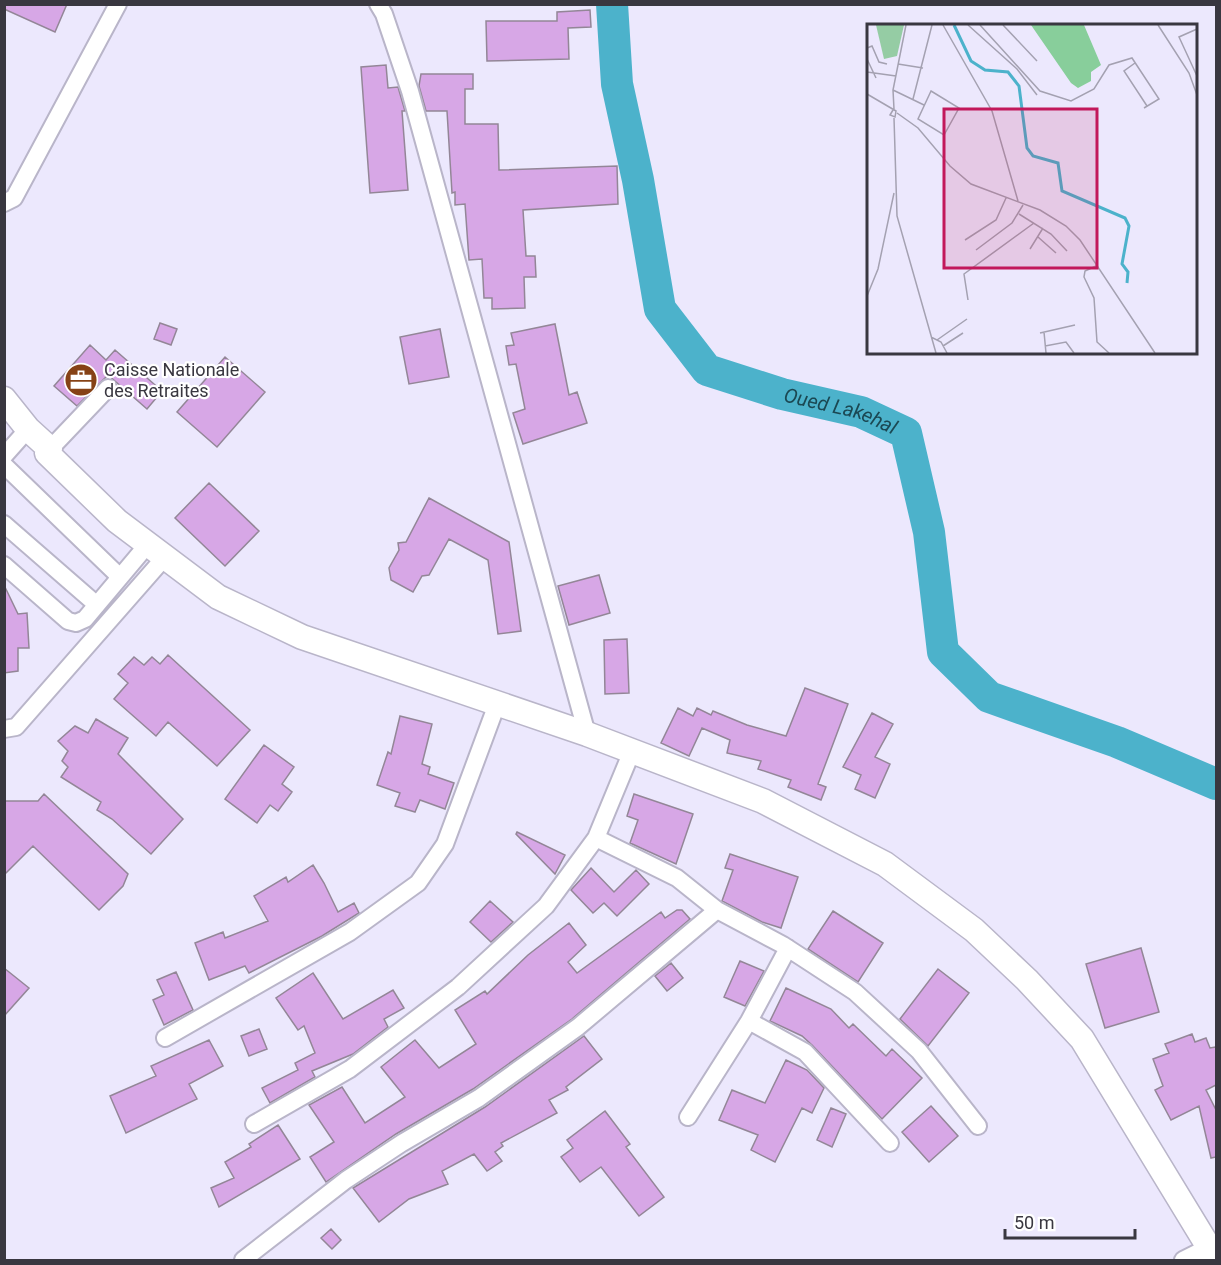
<svg xmlns="http://www.w3.org/2000/svg" width="1221" height="1265" viewBox="0 0 1221 1265" font-family="Roboto,sans-serif">
<style>
.lines{fill:none;stroke-linecap:round;stroke-linejoin:round}
.river{stroke:#4cb2cb;stroke-width:32}
.building{fill:#d7a7e6;stroke:#938697;stroke-width:1.5}
.minor-casing{stroke:#b9b5c9;stroke-width:20}
.highway-casing{stroke:#b9b5c9;stroke-width:27}
.minor{stroke:#fff;stroke-width:16}
.highway{stroke:#fff;stroke-width:24}
.labels{text-anchor:middle;stroke-width:4.5;stroke-linejoin:round;paint-order:stroke}
.poi-label{font-size:18px;fill:#393740;stroke:#fff;text-anchor:start}
.water-label{font-size:20px;font-style:italic;fill:#1b4853;stroke:#fff}
.inset-river{fill:none;stroke:#4cb2cb;stroke-width:3}
.inset-road{fill:none;stroke:#a4a1b1;stroke-width:1.5}
.view{fill:#c2185b;fill-opacity:0.15;stroke:#c2185b;stroke-width:3}
.inset-edge{fill:none;stroke:#393740;stroke-width:3}
</style>
<rect width="100%" height="100%" fill="#ece8fd"/>
<g class="lines">
<!-- river -->
<path class="river" id="s1" d="M612 4 617 84 638 180 660 309 707 370 782 394 861 412 906 433 929 532 943 652 989 697 1117 742 1216 784"/>
</g>
<!-- building -->
<path class="building" d="M4 4H67L55 32 4 9Z
M590 10 591 27 568 28 569 59 487 61 486 21H557V12Z
M386 65 388 88 398 87 405 111H402L408 190 370 193 361 67Z
M421 74H473V89H465V124H498L499 170 617 166 618 204 523 210 526 256H535L536 277H524L525 308 492 309V298H484L482 259 469 260 465 204 455 205V192L452 193 447 111H426L419 86Z
M160 323 177 329 171 345 154 339Z
M555 324 569 395 577 392 587 423 523 444 513 413 525 409 516 364 509 365 506 346 514 345 511 333Z
M440 329 449 377 409 384 400 337Z
M90 345 106 360 115 350 162 391 147 409 108 375 77 406 54 386Z
M225 357 265 392 217 447 177 412Z
M209 483 259 531 225 566 175 518Z
M429 498 509 542 521 631 498 634 488 560 449 539 429 575 422 576 413 592 391 580 389 568 399 550 398 543 406 542Z
M599 575 610 613 569 625 558 586Z
M4 585 18 614 27 613 29 648H18V671L4 673Z
M627 639 629 693 605 694 604 640Z
M168 655 250 730 217 766 168 722 156 736 114 699 128 683 118 674 134 657 144 665 152 657 160 664Z
M805 688 848 704 818 784 826 787 821 800 788 787 791 780 758 769 761 761 727 753 730 740 702 728 689 756 661 743 678 708 693 716 697 708 711 715 713 711 747 725 786 736Z
M872 713 893 724 875 757 890 764 875 798 855 789 861 775 843 767Z
M400 716 432 724 422 764 430 767 428 774 454 783 445 809 420 800 415 812 395 806 400 793 377 785 388 752 391 754Z
M96 719 128 738 118 754 183 819 151 854 112 819 97 810 101 802 61 777 68 767 62 761 68 751 58 741 75 726 88 733Z
M264 745 294 767 282 784 292 792 278 811 270 805 257 823 225 799Z
M44 794 128 874 123 886 99 910 33 846 4 875V801H38Z
M634 794 693 814 676 864 630 843 638 820 627 816Z
M517 832 565 855 555 874 516 834Z
M730 854 798 877 781 928 762 922 722 901 733 870 725 868Z
M313 865 324 883 338 912 354 903 359 913 322 936 249 973 245 966 209 980 195 943 223 932 225 938 268 921 254 896 286 877 288 882Z
M591 868 614 892 636 870 649 884 617 916 604 903 593 913 571 890Z
M490 901 513 922 491 942 470 922Z
M677 910H682L690 919 572 1019 473 1089 396 1134 326 1182 310 1157 334 1142 309 1105 342 1087 365 1123 405 1097 381 1067 415 1040 439 1068 476 1044 455 1010 485 991 487 994 528 955 569 923 586 945 568 962 577 973 661 912 665 918Z
M833 911 883 943 858 982 808 949Z
M1141 948 1159 1012 1105 1028 1086 964Z
M740 961 764 971 745 1006 724 997Z
M671 963 683 978 667 991 655 976Z
M4 968 29 988 4 1016Z
M938 969 969 993 928 1046 900 1019Z
M176 972 193 1010 164 1025 153 1000 164 995 157 980Z
M313 973 343 1019 393 990 404 1008 384 1019 388 1027 353 1054 312 1071 315 1077 270 1103 262 1088 298 1070 295 1063 315 1053 304 1026 298 1030 276 998Z
M786 988 831 1009 849 1028 853 1024 886 1056 892 1049 922 1078 882 1119 812 1045 802 1036 770 1021Z
M259 1029 267 1049 249 1056 241 1036Z
M1192 1034 1195 1042 1206 1038 1210 1048 1216 1047V1085L1206 1090 1216 1110V1157L1211 1158 1199 1106 1171 1120 1155 1090 1163 1086 1153 1059 1169 1053 1165 1044Z
M584 1036 602 1059 566 1087 568 1090 549 1100 557 1113 501 1143 503 1146 495 1152 502 1161 487 1171 474 1154 442 1171 448 1184 409 1199 379 1222 353 1188 485 1107Z
M209 1040 223 1066 189 1084 197 1099 126 1133 110 1096 156 1076 151 1066Z
M786 1060 807 1070 824 1088 812 1113 802 1108 775 1162 751 1150 758 1135 719 1120 732 1090 765 1103Z
M931 1106 958 1136 929 1162 902 1132Z
M831 1108 846 1114 832 1147 817 1140Z
M605 1111 630 1144 626 1147 664 1197 639 1216 601 1167 580 1182 561 1157 573 1148 567 1140Z
M278 1125 300 1159 219 1207 211 1188 234 1178 225 1162 251 1147 249 1144Z
M331 1229 341 1240 332 1249 321 1238Z"/>
<g class="lines">
<defs>
<path id="minor" d="M378 4 384 14 410 91 587 734
M4 203 14 198 118 4
M50 449 108 388
M4 456 28 429
M4 465 120 577
M4 524 97 605
M4 565 68 621 76 623 85 619 148 544
M4 729 16 727 165 557
M596 838 677 878 717 910 783 945 855 992 919 1051 978 1126
M749 1021 805 1052 890 1143
M165 1038 350 932 418 883 445 844 497 704
M688 1117 749 1021 788 948
M254 1124 350 1069 458 987 546 906 596 838 632 751
M243 1260 346 1180 402 1143 479 1098 578 1027 717 910
M1183 1260 1209 1247"/>
<path id="highway" d="M4 399 28 429 50 449 47 453 117 521 218 597 302 637 587 734 763 801 885 864 974 930 1027 980 1082 1039 1216 1259"/>
</defs>
<!-- minor casing -->
<use href="#minor" class="minor-casing"/>
<!-- highway casing -->
<use href="#highway" class="highway-casing"/>
<!-- minor -->
<use href="#minor" class="minor"/>
<!-- highway -->
<use href="#highway" class="highway"/>
</g>
<!-- icons -->
<defs>
<symbol id="office-disc" viewBox="-11 -11 22 22"><circle r="9.5" fill="#864216" stroke="#fff"/><path d="M-6-3h4V-5.5h4V-3h4V5H-6ZM-1-4.5V-3h2v-1.5ZM-6 0V1H6V0Z" fill="#fff"/></symbol>
</defs>
<g fill-rule="evenodd">
<use href="#office-disc" x="62" y="361" width="38" height="38"/>
</g>
<g class="labels">
<!-- poi labels -->
<g class="poi-label">
<text x="104" y="376">Caisse Nationale<tspan x="104" dy="21">des Retraites</tspan></text>
</g>
<!-- water labels -->
<g class="water-label">
<text dy="7" stroke="none"><textPath href="#s1" startOffset="526">Oued Lakehal</textPath></text>
</g>
</g>
<!-- overview -->
<g transform="translate(867 24)">
<rect width="330" height="330" fill="#ece8fd"/>
<path d="M164 1H217L234 41 224 48V57L211 64 204 59Z" fill="#88ce9b"/>
<path d="M9 1H37L30 32 17 35Z" fill="#95cca4"/>
<path class="inset-river" d="M87 1 104 37 118 46 141 48 152 62 160 124 166 132 191 139 195 167 258 194 262 202 255 240 261 248 260 259"/>
<path class="inset-road" d="M76 1 125 87 151 177M101 1 150 45 170 71M113 1 173 67 204 77 227 65 242 41 265 34 292 75 277 84M136 1 170 37M291 1 322 49 330 71M330 5 312 13 330 52M0 24 5 22 12 38 20 40M0 35 9 54M268 39 257 47 280 82M31 40 56 44M0 48 29 52M26 66 57 81M64 67 92 84 77 111 51 95ZM0 70 29 87 28 93 23 91 26 86M46 75 65 1M27 85 26 66 39 1M30 89 51 104 83 142 104 160 173 186 199 202 213 216 288 329M27 94 30 192 69 329M152 190 184 210 200 227M171 213 189 229M98 216 129 196 139 174M163 225 176 204M109 226 145 199 156 181M229 242 218 247 217 253 227 274 230 318 242 329M0 272 11 245 27 169M101 276 97 250 167 199M177 308 179 329M173 309 208 301M64 313 74 318 80 329M70 316 100 295M76 322 96 309M178 322 199 318 207 329"/>
<path class="view" d="M77 85H230V244H77Z"/>
<rect width="330" height="330" class="inset-edge"/>
</g>
<!-- border -->
<rect width="1221" height="1265" fill="none" stroke="#393740" stroke-width="12"/>
<!-- scale -->
<path d="M1005 1229v9h130v-9" fill="none" stroke="#393740" stroke-width="3"/>
<text x="1014" y="1229" font-size="18" fill="#393740" stroke="#ffffff" stroke-width="4.5" paint-order="stroke">50 m</text>
</svg>
